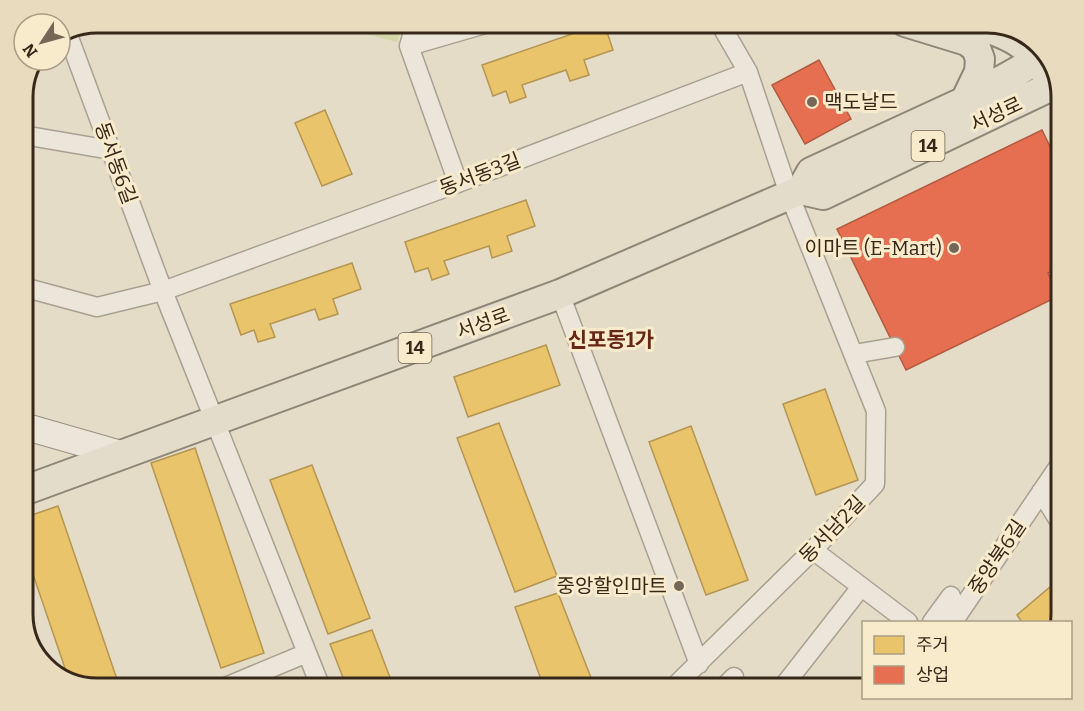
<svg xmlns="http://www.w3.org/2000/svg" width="1084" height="711" viewBox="0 0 1084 711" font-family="Bitter,'Noto Sans KR',serif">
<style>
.green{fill:#d5d5a9}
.homes{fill:#e9c46a;stroke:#b49552;stroke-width:1.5}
.shops{fill:#e76f51;stroke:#b25a40;stroke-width:1.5}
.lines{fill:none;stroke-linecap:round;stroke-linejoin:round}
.street-casing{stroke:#a9a092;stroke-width:21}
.secondary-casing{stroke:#999082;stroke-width:28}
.primary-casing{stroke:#8e8679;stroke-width:32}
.street{stroke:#ece6da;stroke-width:18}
.secondary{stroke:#ece6da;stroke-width:26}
.primary{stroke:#e4dccb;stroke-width:28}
.poi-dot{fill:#746757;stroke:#f8ebcc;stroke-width:2}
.labels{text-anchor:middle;stroke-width:6;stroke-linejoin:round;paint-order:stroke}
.shield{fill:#f8ebcc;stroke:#71624f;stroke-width:1.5}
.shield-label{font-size:18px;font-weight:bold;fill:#37281a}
.poi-label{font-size:20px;fill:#37281a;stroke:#f8ebcc;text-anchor:end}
.street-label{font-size:20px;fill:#37281a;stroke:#f8ebcc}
.neighbourhood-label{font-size:21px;font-weight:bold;fill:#672716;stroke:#f8ebcc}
.rim{fill:none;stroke:#37281a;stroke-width:3}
</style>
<rect width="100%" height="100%" fill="#e5dcc8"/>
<!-- green -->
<path class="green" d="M320 23H404L397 42Z"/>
<!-- homes -->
<path class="homes" d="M604 23 613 50 584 60 589 75 570 81 566 70 522 85 526 97 510 103 506 91 493 96 482 65Z
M325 110 352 174 322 186 295 123Z
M526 200 535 226 507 236 512 251 492 258 489 246 444 261 449 274 432 280 428 268 415 272 405 242Z
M352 263 361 289 333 299 338 314 319 320 315 309 270 324 275 337 258 342 254 330 241 335 230 304Z
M546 345 560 385 468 417 454 377Z
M825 389 858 480 816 495 783 404Z
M499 423 557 576 515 592 457 438Z
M691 426 748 580 706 595 649 442Z
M195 448 264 653 221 668 151 463Z
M312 465 370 618 328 634 270 480Z
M58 506 120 688H98L69 680 23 545V518Z
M1050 587 1061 605 1059 622H1022L1017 615Z
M558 593 595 688H544L515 607Z
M372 630 394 688H347L330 644Z"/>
<!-- shops -->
<path class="shops" d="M819 60 851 119 805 144 772 85Z
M1042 130 1061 169V266L1048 273 1059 296 906 370 837 229Z"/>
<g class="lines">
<defs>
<path id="street" d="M416 22 409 46 458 183
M68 35 163 291 321 688
M409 46 492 22
M1052 86 1061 104
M23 135 111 150
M23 287 97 307 163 291 458 183 748 72
M560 294 699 664
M854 354 895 347
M1041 492 1061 524
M813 550 908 622
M932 622 951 596
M953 622 1061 463
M223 688 307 653
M673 688 813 550 875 484 876 411 789 194 748 72 719 22
M723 688 734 677
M782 688 861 587"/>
<path id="secondary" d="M23 426 124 455"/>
<path id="primary" d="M905 22 967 41 976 48 980 59 979 72 965 101
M970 22C1002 33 1030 41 1046 74
M801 190 811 172 965 101 1046 55
M23 491 560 294 801 190 823 195 1058 83"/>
</defs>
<!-- street casing -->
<use href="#street" class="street-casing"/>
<!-- secondary casing -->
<use href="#secondary" class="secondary-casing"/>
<!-- primary casing -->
<use href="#primary" class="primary-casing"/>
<!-- street -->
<use href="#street" class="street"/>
<!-- secondary -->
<use href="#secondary" class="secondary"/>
<!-- primary -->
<use href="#primary" class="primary"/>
</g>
<!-- markers -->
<g class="poi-dot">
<circle cx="812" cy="102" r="6"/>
<circle cx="954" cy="248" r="6"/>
<circle cx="679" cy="586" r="6"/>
</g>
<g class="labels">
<!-- shield labels -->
<g class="shield">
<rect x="911.5" y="131" width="33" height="30" rx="4.5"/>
<rect x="398.5" y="333" width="33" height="30" rx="4.5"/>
</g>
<g class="shield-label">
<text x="928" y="152">14</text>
<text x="415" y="354">14</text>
</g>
<!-- poi labels -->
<g class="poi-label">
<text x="824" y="109" text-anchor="start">맥도날드</text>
<text x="942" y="255">이마트 (E-Mart)</text>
<text x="667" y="593">중앙할인마트</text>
</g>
<!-- street labels -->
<g class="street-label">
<text transform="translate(996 114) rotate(-25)" y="7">서성로</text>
<text transform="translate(116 163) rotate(70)" y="7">동서동6길</text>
<text transform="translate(480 174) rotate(-21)" y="7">동서동3길</text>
<text transform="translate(483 323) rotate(-20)" y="7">서성로</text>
<text transform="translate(832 529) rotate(-46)" y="7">동서남2길</text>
<text transform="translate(997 557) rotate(-56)" y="7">중앙북6길</text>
</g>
<!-- neighbourhood labels -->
<g class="neighbourhood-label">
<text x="611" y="347">신포동1가</text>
</g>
</g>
<!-- crop -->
<path d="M0 0H1084V711H0ZM97 33H987A64 64 0 0 1 1051 97V614A64 64 0 0 1 987 678H97A64 64 0 0 1 33 614V97A64 64 0 0 1 97 33Z" fill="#e9dbbe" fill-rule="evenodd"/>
<path class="rim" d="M97 33H987A64 64 0 0 1 1051 97V614A64 64 0 0 1 987 678H97A64 64 0 0 1 33 614V97A64 64 0 0 1 97 33Z"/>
<!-- legend -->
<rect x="862" y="621" width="210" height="78" fill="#f8ebcc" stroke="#ab9d85" stroke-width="1.5"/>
<rect x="874" y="636" width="30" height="18" fill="#e9c46a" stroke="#ab9d85" stroke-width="1.5"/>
<text x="916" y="651" font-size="18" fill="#37281a">주거</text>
<rect x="874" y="666" width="30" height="18" fill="#e76f51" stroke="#ab9d85" stroke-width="1.5"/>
<text x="916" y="681" font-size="18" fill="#37281a">상업</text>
<!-- north arrow -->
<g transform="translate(42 42) rotate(234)"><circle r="28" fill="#f8ebcc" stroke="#ab9d85" stroke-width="1.5"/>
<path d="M0-4.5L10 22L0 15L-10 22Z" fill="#746757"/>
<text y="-9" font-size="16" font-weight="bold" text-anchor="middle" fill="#37281a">N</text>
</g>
</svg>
